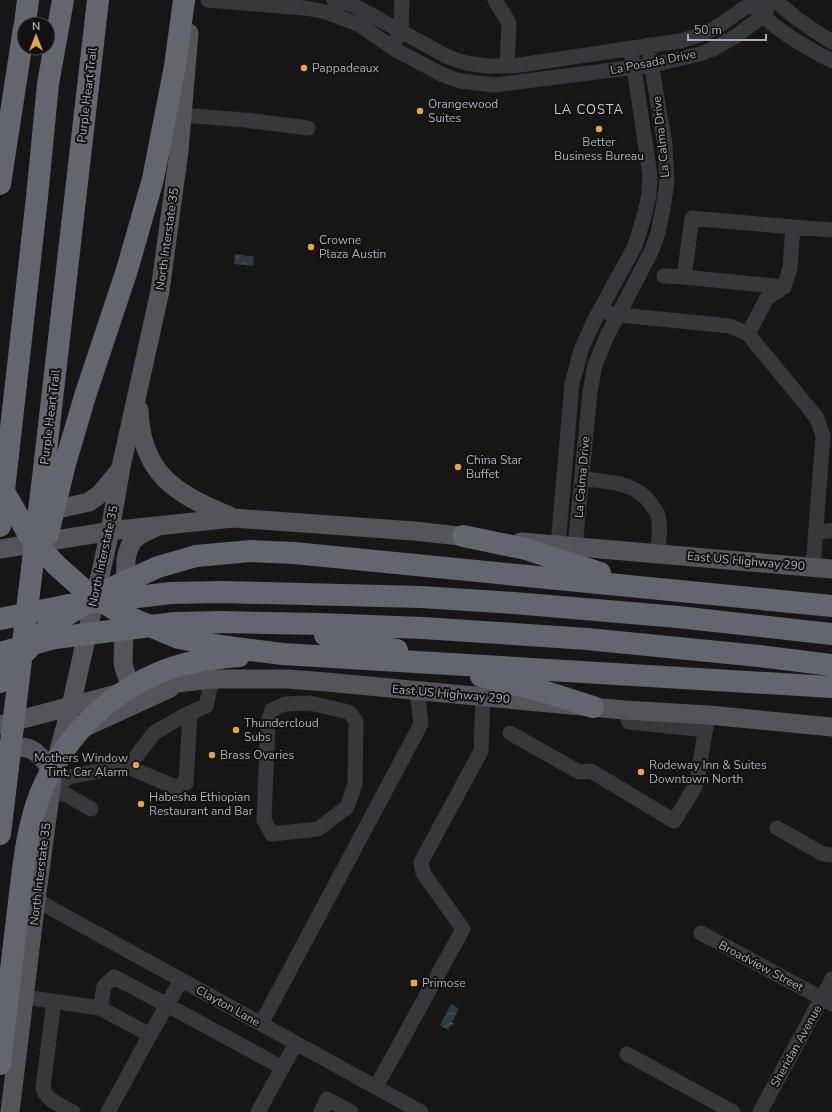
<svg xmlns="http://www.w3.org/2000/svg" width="832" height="1112" viewBox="0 0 832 1112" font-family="'Nunito Sans',sans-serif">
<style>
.water{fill:url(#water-waves)}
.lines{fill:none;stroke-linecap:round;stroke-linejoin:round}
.minor{stroke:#37383c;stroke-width:15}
.major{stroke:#53555b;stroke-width:19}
.highway{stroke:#63666d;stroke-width:22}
.poi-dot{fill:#e3a742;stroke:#111112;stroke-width:1.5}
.labels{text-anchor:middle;stroke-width:4;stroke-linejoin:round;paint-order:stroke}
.street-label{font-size:12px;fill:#a9adb6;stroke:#111112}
.poi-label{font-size:12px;fill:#a9adb6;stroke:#111112;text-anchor:start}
.neighbourhood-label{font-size:13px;letter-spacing:1px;fill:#c9ccd3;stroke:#111112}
</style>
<defs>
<pattern id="water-waves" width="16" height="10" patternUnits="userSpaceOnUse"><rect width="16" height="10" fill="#30393f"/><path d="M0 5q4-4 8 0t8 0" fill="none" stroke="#4b5358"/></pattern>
</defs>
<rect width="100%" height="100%" fill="#161617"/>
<!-- water -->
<path class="water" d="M235 254 254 257 253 266 234 264Z
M451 1004 459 1009 452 1022 454 1024 452 1026H450L448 1030 440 1025Z"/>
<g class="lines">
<!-- minor -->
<path class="minor" d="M208 0 305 8 326 12 360 25 396 50 443 75 460 81 494 85 652 65 700 54 713 49 736 36 763 16 772 0
M334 0 353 5 448 57 466 63 487 66H513L680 41C694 37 708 33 720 25 734 16 746 4 763 0
M495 0 509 23 507 66
M776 0C793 18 812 29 832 42
M757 9C776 31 806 47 832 61
M397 38 401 31 402 0
M182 115 245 120 308 128
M793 227 832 230
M664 276 684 277
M610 314 730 326 748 334 817 418 823 436 813 567
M748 334 767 298 784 287 790 268 793 227 692 218 684 277 784 287
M582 479C606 481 636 482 651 504 653 507 656 511 658 515 661 527 659 541 657 554
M816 532 829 531 832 530
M558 545 572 384 581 350 595 319 635 246 645 213 649 194 650 175 634 68 630 48
M575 547 590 392 595 365 607 336 651 252 658 233 664 203 667 182 665 145 648 45
M310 703 349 712 356 721 355 784 347 807 318 829 272 834 264 820 268 722 272 710 285 704Z
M624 710 629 722 706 730
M510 733 579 772 591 771 674 821 695 787
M128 767 175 787 186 783 190 713
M697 781 707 720
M50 791 68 777 114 768 128 767 154 733 183 716 206 706 212 679
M50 791 67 795 91 809
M777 828 823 854 832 855
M36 900 421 1112
M701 933 832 1004
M24 997 100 1008 150 1035 167 1005 283 1068
M54 1001 43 1087C44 1100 63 1106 73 1112
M100 1008 104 986 114 977 167 1005 181 980
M261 1024 421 724 417 691
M627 1054 733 1112
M376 1087 463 929 423 873 421 862 481 751 483 697
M108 1112 150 1035
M258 1112 296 1043
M321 1112 327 1099 351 1112
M760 1112 832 979"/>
<!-- major -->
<path class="major" d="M139 410C141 473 176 495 230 516
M40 513 89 502 100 494 119 471
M521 542 832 569
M0 549 118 530 233 518 414 531 478 538
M143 687C129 682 126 678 123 663L126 559C130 539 136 536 154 528
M0 725 143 687 212 679H288L326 682 624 710 708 715 832 727
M85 727 170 688
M0 750C28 742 38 749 53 773
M10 1112 36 900 53 773 71 706 110 531 121 467 160 291 179 151 189 33"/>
<!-- highway -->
<path class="highway" d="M25 24 28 0
M0 184 24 28
M0 485 29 535 56 565 83 589 123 615 179 638 220 646 283 654 832 687
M0 526 37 197 48 84 63 0
M48 534 65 464 85 396 127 270 153 179 175 66 184 0
M463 536 526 549 600 573
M0 619 69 605 171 593 221 592 421 597 514 603 678 617 832 634
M325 635 397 650
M0 653 55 638 175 623 222 622 319 624 423 628 514 634 587 639 759 656 832 665
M481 676 546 692 593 707
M0 682 9 669 51 625 107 590 158 567 196 556 251 551 294 553 832 606
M0 834 44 469 98 0
M0 1064C6 1013 12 961 18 910 23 871 26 829 41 792 62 741 105 696 156 674 182 662 211 658 239 656"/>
</g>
<!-- markers -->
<g class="poi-dot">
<circle cx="304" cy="68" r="4"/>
<circle cx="420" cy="111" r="4"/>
<circle cx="599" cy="129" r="4"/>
<circle cx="311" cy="247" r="4"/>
<circle cx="458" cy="467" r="4"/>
<circle cx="236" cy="730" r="4"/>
<circle cx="212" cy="755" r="4"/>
<circle cx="136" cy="765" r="4"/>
<circle cx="641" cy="772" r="4"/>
<circle cx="141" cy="804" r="4"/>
<rect x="410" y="979" width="8" height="8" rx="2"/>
</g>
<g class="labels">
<!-- street labels -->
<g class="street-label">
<text transform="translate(653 62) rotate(-11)" y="4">La Posada Drive</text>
<text transform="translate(87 95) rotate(-83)" y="4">Purple Heart Trail</text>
<text transform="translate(661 137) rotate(-96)" y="4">La Calma Drive</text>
<text transform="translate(167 239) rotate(-82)" y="4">North Interstate 35</text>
<text transform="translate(50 417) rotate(-83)" y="4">Purple Heart Trail</text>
<text transform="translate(582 477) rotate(-85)" y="4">La Calma Drive</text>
<text transform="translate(103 556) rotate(-78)" y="4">North Interstate 35</text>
<text transform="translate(746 561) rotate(5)" y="4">East US Highway 290</text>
<text transform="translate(451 694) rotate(5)" y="4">East US Highway 290</text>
<text transform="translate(40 874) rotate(-83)" y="4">North Interstate 35</text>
<text transform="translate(761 966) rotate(28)" y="4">Broadview Street</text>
<text transform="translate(228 1006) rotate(29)" y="4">Clayton Lane</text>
<text transform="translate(796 1046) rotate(-61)" y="4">Sheridan Avenue</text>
</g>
<!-- poi labels -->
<g class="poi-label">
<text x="312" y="72">Pappadeaux</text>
<text x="428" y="108">Orangewood<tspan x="428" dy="14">Suites</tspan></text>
<text x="599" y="146" text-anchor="middle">Better<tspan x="599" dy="14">Business Bureau</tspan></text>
<text x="319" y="244">Crowne<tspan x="319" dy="14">Plaza Austin</tspan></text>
<text x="466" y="464">China Star<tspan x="466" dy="14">Buffet</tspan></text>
<text x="244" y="727">Thundercloud<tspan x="244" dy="14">Subs</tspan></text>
<text x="220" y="759">Brass Ovaries</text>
<text x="128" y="762" text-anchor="end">Mothers Window<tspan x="128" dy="14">Tint, Car Alarm</tspan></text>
<text x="649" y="769">Rodeway Inn &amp; Suites<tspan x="649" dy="14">Downtown North</tspan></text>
<text x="149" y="801">Habesha Ethiopian<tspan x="149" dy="14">Restaurant and Bar</tspan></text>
<text x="422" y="987">Primose</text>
</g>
<!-- neighbourhood labels -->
<g class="neighbourhood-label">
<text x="589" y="114">LA COSTA</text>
</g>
</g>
<!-- north arrow -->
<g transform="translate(36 36)"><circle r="19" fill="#111112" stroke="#4e4f54"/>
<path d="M0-3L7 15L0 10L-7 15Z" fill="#e3a742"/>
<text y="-6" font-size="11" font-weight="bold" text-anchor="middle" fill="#a9adb6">N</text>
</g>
<!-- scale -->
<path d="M688 34v6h78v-6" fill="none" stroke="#a9adb6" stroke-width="2"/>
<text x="694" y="34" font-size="12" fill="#a9adb6" stroke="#111112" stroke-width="3" paint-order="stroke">50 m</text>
</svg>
